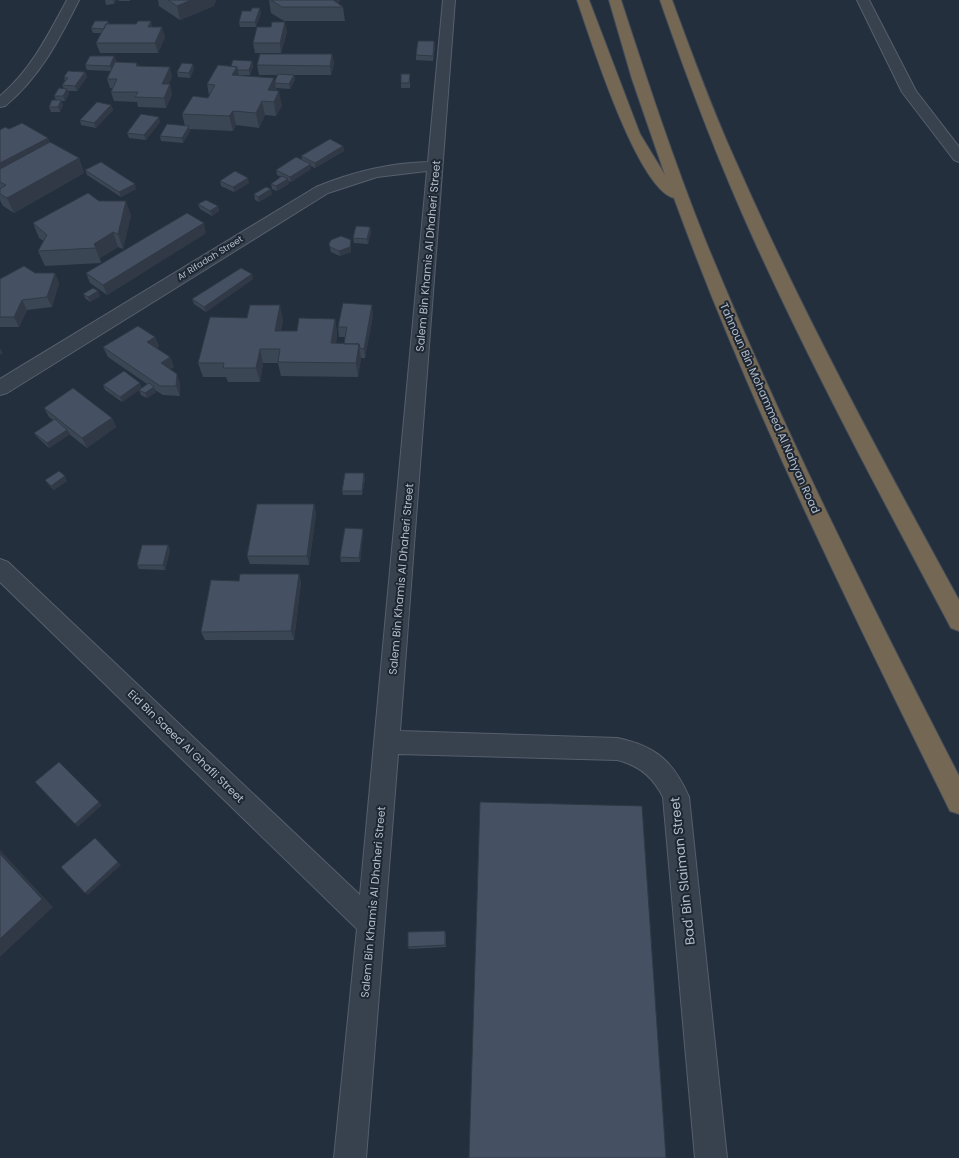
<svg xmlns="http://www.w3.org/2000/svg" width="959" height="1158" viewBox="0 0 959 1158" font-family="Poppins,sans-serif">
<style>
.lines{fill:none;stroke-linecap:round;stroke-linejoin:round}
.minor-casing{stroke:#565f6c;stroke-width:2}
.highway-casing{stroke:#434c59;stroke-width:2}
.minor{fill:#38414e;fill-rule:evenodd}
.highway{fill:#746855;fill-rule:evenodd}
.wall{fill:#3b4654}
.shaded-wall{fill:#303945}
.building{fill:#455162;stroke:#303945}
.labels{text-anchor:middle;stroke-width:4;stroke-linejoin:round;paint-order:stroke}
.far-street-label{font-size:9px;fill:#b4bcc9;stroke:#1d2633}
.street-label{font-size:11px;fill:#b4bcc9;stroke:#1d2633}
.near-street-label{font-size:13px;fill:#b4bcc9;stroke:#1d2633}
</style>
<rect width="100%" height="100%" fill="#242f3e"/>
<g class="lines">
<defs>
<path id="minor" d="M67 0H79C59 40 40 77 5 106L0 107V96C31 70 48 35 67 0Z
M443 0H455L400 731 617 738C656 746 673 761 689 797L727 1158H695L663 797C653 777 639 765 617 760L398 754 366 1158H334L357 929 0 582V559L8 562 360 895 427 171 377 177 328 193 7 393 0 395V379L316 187C352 172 389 163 428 162Z
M857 0H869L916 91 959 147V162L954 160 902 92Z"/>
<path id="highway" d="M577 0H589L640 134 665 175 632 79 609 0H621C647 80 673 159 704 237 779 421 868 599 959 776V814L950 811C851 610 751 409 674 198 637 189 590 37 577 0Z
M660 0H672C692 54 712 109 736 162 802 312 880 456 959 600V631L951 628C883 500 814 372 754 240 718 161 688 81 660 0Z"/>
</defs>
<!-- minor casing -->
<use href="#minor" class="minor-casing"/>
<!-- highway casing -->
<use href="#highway" class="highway-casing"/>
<!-- minor -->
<use href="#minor" class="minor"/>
<!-- highway -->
<use href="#highway" class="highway"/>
</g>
<!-- wall -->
<path class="wall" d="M105 0H116L114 4 106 5Z
M118 0H130V1H119Z
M158 0H216L214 6 180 20 159 6Z
M269 0H340V1L338 3 343 7 345 21H284L271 13Z
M261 13 256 27H240L239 22Z
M108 21 109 24 152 27 165 37 158 53H100L96 43 101 33H93L91 28Z
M271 27 287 32 281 53H255L253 43Z
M434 41 435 46 433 61 416 60V55Z
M332 54 334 64 331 75H292H294L295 80 290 89 276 88 282 106 276 116 265 115 259 128 236 125 233 131 190 129V131L183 143 161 141 160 136 185 126 182 114 208 98 209 95 207 84 231 66 252 61 253 66 250 75H238L275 81 277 75H259L257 65Z
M114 56 116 61V62L137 63 138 66 172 76 169 84 172 94 166 108 138 107 137 102 114 101 111 92 112 88H110L107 79 111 71 87 70 85 65Z
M193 64 194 69 190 78 178 77 177 72Z
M85 72 87 77 77 91H68L69 94 65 101H61L63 105 60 112H51L49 107 56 100 54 96 64 89 62 85 65 81 64 77Z
M410 79V88H401V83Z
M111 105 113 110 96 128 81 125 80 120Z
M160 122 146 140 129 138 127 133Z
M9 129 48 138 49 142 79 158 84 173 14 213 3 206 0 200V130Z
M343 146 344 151 315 168 311 166V169L291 182 288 181 289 184 277 191 272 189 271 184 281 177 277 175 276 170 302 160 301 156Z
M85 170 136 189 121 197 87 175Z
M220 181 249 183 234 192 221 186Z
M254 194H272L259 202 255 200Z
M99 201 131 215 123 249 118 247 100 258 101 263 45 266 38 251 44 241 39 238 33 223Z
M198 204 218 206 219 211 212 216 200 209Z
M370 227 371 232 368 244 354 243 353 238Z
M206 233 107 295 90 283 86 273Z
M329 244 351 245V252L340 256 331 252Z
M35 273H55L59 283 52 307 27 310 19 327H0V279Z
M253 279 206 312 194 304 192 299Z
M98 291 100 296 90 302 86 299 83 294Z
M373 315 365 358H361L358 377 281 376 278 363H263L260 382H228L226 377H203L198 363 283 320 281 331H297L335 319 337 333 336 344H344L346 337H339L338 327Z
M155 337 159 346 157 348 170 357 174 367 170 369 180 384V396L163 395 155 390 156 392 147 398 141 395 139 390 122 402 105 390 103 385 142 388 147 384 108 357 103 347Z
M44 408 112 418 116 427 87 448 69 434H70L49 448 37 437 34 433 53 420 49 417Z
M365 478 362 495H343L342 491Z
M45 480 67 481 54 490 48 484Z
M314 504 316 514 309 565 250 564 247 556Z
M363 529V534L360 562H341L340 557Z
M168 545 170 550 165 570 139 569 137 565Z
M299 574 301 583 294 640H205L201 632 239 581Z
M446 933V947L409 949 408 947Z"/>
<!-- shaded-wall -->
<path class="shaded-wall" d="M113 0H116L114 4Z
M191 0H216L214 6 180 20 177 6Z
M330 0H340V1L331 7Z
M260 8 261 13 256 27 255 22Z
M151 21 153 31 148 27Z
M285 22 287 32 281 53 280 43Z
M162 27 165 37 158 53 155 43Z
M434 41 435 46 433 61V56Z
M332 54 334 64 331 75 330 66Z
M114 56 116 61 112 71 110 66Z
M252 61 253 66 250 75 249 70Z
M193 64 194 69 190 78 189 73Z
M170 67 172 76 165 94 162 84Z
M237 67 240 81 232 75Z
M85 72 87 77 77 91 75 86Z
M294 75 295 80 290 89 289 84Z
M274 78 277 93 268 90Z
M170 84 172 94 166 108 164 98Z
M67 89 69 94 65 101 63 96Z
M279 91 282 106 276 116 274 102Z
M61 100 63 105 60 112 58 107Z
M262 101 265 115 259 128 256 113Z
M111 105 113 110 96 128 94 123Z
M233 111 236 125 233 131 229 116Z
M159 117 160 122 146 140 144 135Z
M189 126 190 131 183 143 182 138Z
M48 138 53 153 0 181V163Z
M343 146 344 151 315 168V163Z
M79 158 84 173 14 213 7 198Z
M311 164V169L291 182 290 177Z
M248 178 249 183 234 192 233 187Z
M288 179 289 184 277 191 276 186Z
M135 184 136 189 121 197 119 192Z
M271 189 272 194 259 202 258 197Z
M126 201 131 215 123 249 118 234Z
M218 206 219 211 212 216 210 211Z
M204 223 206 233 107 295 103 285Z
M370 227 371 232 368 244 367 239Z
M113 232 118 247 100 258 101 263 94 244Z
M351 240V252L340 256 339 251Z
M55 273 59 283 52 307 47 297Z
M252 274 253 279 206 312 204 307Z
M98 291 100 296 90 302 88 297Z
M22 300 27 310 19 327 14 317Z
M280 305 283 320 278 345 275 331Z
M372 305 373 315 365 358 364 349Z
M335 319 337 333 334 358 331 343Z
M155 337 159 346 151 352 147 342Z
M359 344 361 358 358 377 356 363Z
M0 348 3 353 0 355Z
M260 349 263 363 260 382 256 368Z
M170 357 174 367 164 373 161 363Z
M177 374 180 384V396L176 386Z
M140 383 142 388 122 402 120 397Z
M154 387 156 392 147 398 145 393Z
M112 418 116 427 87 448 82 438Z
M67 430 70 434 49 448 47 443Z
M364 473 365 478 362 495V491Z
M65 476 67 481 54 490 51 486Z
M314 504 316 514 309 565 307 556Z
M363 529V534L360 562 359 558Z
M168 545 170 550 165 570 163 565Z
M299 574 301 583 294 640 291 631Z
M99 802 102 805 78 827 75 824Z
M95 838 121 865 88 895 85 893Z
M0 850 53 907 0 957Z"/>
<!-- building -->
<path class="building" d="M168 0H191L177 6Z
M271 0H333L343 7H282Z
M252 8H260L255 22H239L242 11H251Z
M95 21H108L107 24H106L104 29 91 28Z
M138 21H151L148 27H162L155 43H96L106 24H136Z
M272 22H285L280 43H253L257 27H271Z
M418 41H434L433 56 416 55Z
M260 54H332L330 66 257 65Z
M90 56H114L110 66 85 65Z
M233 60 252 61 249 70H237V67L231 66Z
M115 62 137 63 136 66 170 67 162 84H170L164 98 135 97 138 92H111L117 79H107Z
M182 63 193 64 189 73 177 72Z
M218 65 237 67 232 75 274 78 268 90 279 91 274 102 262 101 256 113 233 111 229 116 182 114 193 96 208 98 215 85 207 84Z
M68 71 85 72 75 86 62 85 68 78 64 77Z
M278 74 294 75 289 84 275 83V81Z
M401 74H410L409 83H401Z
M59 88 67 89 63 96H54Z
M52 100H61L58 107H49Z
M97 102 111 105 94 123 80 120Z
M141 114 159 117 144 135 127 133Z
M22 123 48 138 0 163V130L5 127 9 129Z
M167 124 189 126 182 138 160 136Z
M330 139 343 146 315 163 301 156Z
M50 142 79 158 7 198 0 194V189L6 185 0 182V169Z
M296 157 311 164 290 177 276 170Z
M101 162 135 184 119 192 85 170Z
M235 171 248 178 233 187 220 181Z
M282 176 288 179 276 186 271 184Z
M266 187 271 189 258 197 254 194Z
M88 193 99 201H126L118 234 113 232 94 244 96 248 38 251 47 235 33 223Z
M206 200 218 206 210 211 198 204Z
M187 213 204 223 103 285 86 273Z
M356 226 370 227 367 239 353 238Z
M341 236 351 240 350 247 339 251 330 247 329 244 331 240Z
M24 266 35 273H55L47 297 22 300 14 317H0V279Z
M241 268 252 274 204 307 192 299Z
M93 288 98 291 88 297 83 294Z
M343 303 372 305 364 349 360 348 359 344H344L347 327H338Z
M250 305H280L275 331H297L299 318 335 319 331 343 359 344 356 363 278 362 280 349H260L256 368H223L224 363H198L210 317 247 318Z
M138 326 155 337 147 342 170 357 161 363 177 374 176 386H160L103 347Z
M124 371 140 383 120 397 103 385Z
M149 383 154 387 145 393 139 390Z
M73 388 112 418 82 438 44 408Z
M55 419 67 430 47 443 34 433Z
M59 471 65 476 51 486 45 480Z
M345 473H364L362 491H342Z
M257 504H314L307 556H247Z
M345 528 363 529 359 558 340 557Z
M142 545H168L163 565H137Z
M240 574H299L291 631 201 632 211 580 239 581Z
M59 762 99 802 75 824 35 782Z
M480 802 642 806 666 1158H469Z
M95 838 118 862 85 893 61 867Z
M0 854 42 899 0 939Z
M445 931V945L408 947V932Z"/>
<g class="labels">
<!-- far-street labels -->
<g class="far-street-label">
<text transform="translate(210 258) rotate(-32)" y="3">Ar Rifadah Street</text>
</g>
<!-- street labels -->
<g class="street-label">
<text transform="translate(428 256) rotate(-85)" y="4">Salem Bin Khamis Al Dhaheri Street</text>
<text transform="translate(770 408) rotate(66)" y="4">Tahnoun Bin Mohammed Al Nahyan Road</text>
<text transform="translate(401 579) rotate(-85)" y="4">Salem Bin Khamis Al Dhaheri Street</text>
<text transform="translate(186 746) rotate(44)" y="4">Eid Bin Saeed Al Ghafli Street</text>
<text transform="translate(373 902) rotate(-85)" y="4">Salem Bin Khamis Al Dhaheri Street</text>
</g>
<!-- near-street labels -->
<g class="near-street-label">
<text transform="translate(682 871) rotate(-96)" y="5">Bad' Bin Slaiman Street</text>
</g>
</g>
</svg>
